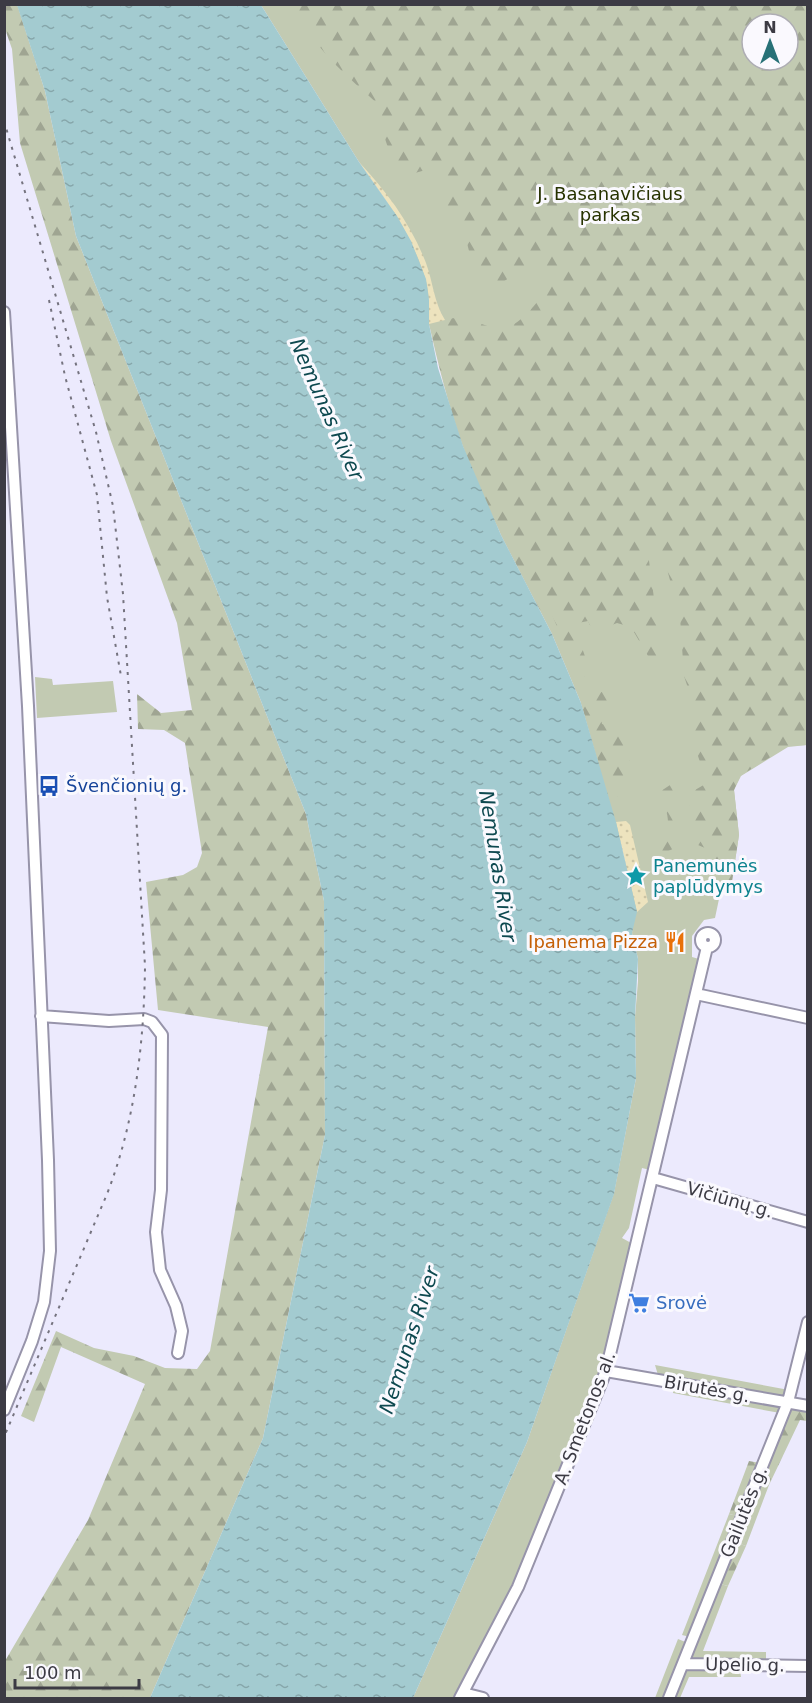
<svg xmlns="http://www.w3.org/2000/svg" width="812" height="1703" viewBox="0 0 812 1703" font-family="'DejaVu Sans',sans-serif">
<style>
.green{fill:#c2cab2;fill-rule:evenodd}
.forest{fill:url(#forest-firs);fill-rule:evenodd}
.sand{fill:url(#sand-dots)}
.water{fill:url(#water-ripples)}
.lines{fill:none;stroke-linecap:round;stroke-linejoin:round}
.minor-casing{stroke:#9794aa;stroke-width:14}
.minor{stroke:#fff;stroke-width:10}
.rail{stroke:#75737f;stroke-width:2;stroke-dasharray:3 6;stroke-linecap:butt}
.labels{text-anchor:middle;stroke-width:6;stroke-linejoin:round;paint-order:stroke}
.park-label{font-size:18px;fill:#273300;stroke:#faf9fe}
.transit-label{font-size:18px;fill:#164399;stroke:#faf9fe;text-anchor:start}
.culture-label{font-size:18px;fill:#0d838f;stroke:#faf9fe;text-anchor:start}
.food-label{font-size:18px;fill:#c56008;stroke:#faf9fe;text-anchor:end}
.street-label{font-size:18px;fill:#3c3b44;stroke:#faf9fe}
.shop-label{font-size:18px;fill:#366cbe;stroke:#faf9fe;text-anchor:start}
.water-label{font-size:20px;font-style:italic;fill:#0e4950;stroke:#faf9fe}
</style>
<defs>
<pattern id="forest-firs" width="22" height="20" patternUnits="userSpaceOnUse" patternTransform="scale(1.5)"><rect width="22" height="20" fill="#c2cab2"/><path d="M5 1l3.5 6h-7zM16 11l3.5 6h-7z" fill="#9fa592"/></pattern>
<pattern id="sand-dots" width="8" height="8" patternUnits="userSpaceOnUse" patternTransform="scale(1.5)"><rect width="8" height="8" fill="#ede3be"/><path d="M2 2h.1M6 6h.1" fill="none" stroke="#ccc4a4" stroke-width="1.8" stroke-linecap="round"/></pattern>
<pattern id="water-ripples" width="26" height="14" patternUnits="userSpaceOnUse" patternTransform="scale(1.5)"><rect width="26" height="14" fill="#a3cbd0"/><path d="M2 4q2-2 4 0t4 0M15 11q2-2 4 0t4 0" fill="none" stroke="#86a6aa"/></pattern>
</defs>
<rect width="100%" height="100%" fill="#eceafd"/>
<!-- green -->
<path class="green" d="M261 5H807V745L788 747 741 776 734 790 739 835 732 881 719 899 715 918 704 920 692 936V957L699 959 650 1170 642 1168 629 1228 622 1238 633 1244 600 1373 514 1582 454 1698H413L527 1442 614 1193 636 1078 635 1017 638 981V959L632 933 634 918 624 855 581 703 552 634 501 535 429 324V300L397 216 359 162ZM752 24H788V60H752Z
M35 677 52 679 53 685 113 681 117 712 37 718Z
M655 1365 789 1390 786 1397 658 1375Z
M673 1387 780 1405 781 1407 780 1413 673 1393Z
M759 1485H769L746 1546 737 1543Z
M729 1514 738 1516 690 1637 682 1635Z
M720 1584 728 1586 703 1651 766 1652V1661L691 1658Z
M678 1639 688 1643 665 1698H655Z
M686 1670H740L741 1677H689L680 1698H673Z"/>
<!-- forest -->
<path class="forest" d="M17 4 45 91 76 236 306 814 324 901 325 1135 263 1438 150 1698H5V1661L88 1520 145 1384 61 1347 34 1422 21 1416 56 1331 94 1348 134 1356 165 1368 197 1369 210 1351 268 1027 158 1010 146 882 183 875 197 867 202 853 185 743 164 730 138 729 137 694 161 713 192 710 177 623 111 441 20 143 12 49 4 26 5 5Z
M295 5H807V745L788 746 740 776 734 790 739 835 732 881 719 899 714 886 712 851 691 842 689 798 695 790 707 783 698 756 690 694 684 676 680 617 661 547 648 553 660 644 666 652 664 660 657 663 648 656 631 627 617 623 593 632 588 621 578 623 577 634 591 673 580 679 549 608 540 610C512 556 482 501 462 444 448 404 438 364 429 324 437 322 447 318 456 318 481 317 496 341 521 319 533 309 542 295 552 284L534 261 500 284 491 281 472 263 466 239 442 211 441 206 455 192 429 169 408 175C386 150 383 141 381 107 347 75 313 50 295 5ZM752 24H788V60H752Z
M604 691C624 694 611 712 601 719L602 724 626 729 632 738 622 749 636 771 624 791 616 798 608 793 581 703 591 702 599 693Z
M676 781 679 787 673 797 678 813 677 844 675 848 657 856C650 843 659 840 667 831 670 817 666 808 659 796L661 791Z
M789 1408 807 1409V1421L800 1420 769 1485H759Z
M749 1461 760 1463 738 1516 729 1514Z
M737 1543 746 1546 728 1586 720 1584Z"/>
<!-- sand -->
<path class="sand" d="M359 162C387 192 411 224 426 263 433 282 434 303 445 320L429 324C429 309 430 293 425 278 412 234 385 199 359 162Z
M626 821 630 825 648 902 637 912 616 822Z"/>
<!-- water -->
<path class="water" d="M17 5H261L359 162 397 216 411 241 426 279 429 300V324L438 368 463 446 501 535 552 634 581 703 616 822 637 912 632 933 638 959 635 1017 636 1078 614 1194 527 1442 413 1698H150L263 1438 325 1135 324 901 306 814 76 236 45 91Z"/>
<g class="lines">
<defs>
<path id="minor" d="M4 312 28 706 48 1160 50 1251 44 1302 32 1341 4 1410
M701 940a7 7 0 1 1 14 0a7 7 0 1 1-14 0Z
M696 994 808 1018
M41 1016 109 1021 144 1019 152 1022 162 1035 161 1190 156 1232 160 1270 176 1306 182 1331 178 1353
M653 1178 808 1222
M606 1371 808 1406
M683 1664 808 1666
M463 1693 483 1698
M460 1698 518 1587 606 1371 707 947
M669 1698 788 1402 808 1322"/>
</defs>
<!-- minor casing -->
<use href="#minor" class="minor-casing"/>
<!-- minor -->
<use href="#minor" class="minor"/>
<!-- rail -->
<path class="rail" d="M4 121 96 432 113 506 123 594 145 966C144 1044 135 1122 107 1194L4 1437
M49 300 65 376 97 495 107 597 121 676"/>
</g>
<!-- icons -->
<defs>
<symbol id="bus-bare" viewBox="-9 -9 18 18"><path d="M-5-6H5V4H4V6H2V4H-2V6H-4V4H-5ZM-3.5-4V0h7V-4ZM-3.5 1.2v1.5H-2V1.2ZM2 1.2v1.5H3.5V1.2Z" fill="#1a4fb4" stroke="#faf9fe" stroke-width="2.5" paint-order="stroke"/></symbol>
<symbol id="sight-bare" viewBox="-9 -9 18 18"><path d="M0-6L1.8-2.2L6-1.7L2.9 1.2L3.7 5.4L0 3.3L-3.7 5.4L-2.9 1.2L-6-1.7L-1.8-2.2Z" fill="#0f9aa8" stroke="#faf9fe" stroke-width="2.5" paint-order="stroke"/></symbol>
<symbol id="restaurant-bare" viewBox="-9 -9 18 18"><path d="M-5-6h1v4h1v-4h1v4h1v-4h1v5L-1.5 .5V6h-2V.5L-5-1ZM5-6V6H3V1.5H1.5Q1.5-4 5-6Z" fill="#e8710a" stroke="#faf9fe" stroke-width="2.5" paint-order="stroke"/></symbol>
<symbol id="supermarket-bare" viewBox="-9 -9 18 18"><path d="M-6-5.5h2.5l.6 2H6L4.5 2H-2.5L-4.4-4H-6ZM-1.5 3.2a1.3 1.3 0 1 0 .1 0ZM3 3.2a1.3 1.3 0 1 0 .1 0Z" fill="#3f7fe0" stroke="#faf9fe" stroke-width="2.5" paint-order="stroke"/></symbol>
</defs>
<g fill-rule="evenodd">
<use href="#bus-bare" x="34" y="771" width="30" height="30"/>
<use href="#sight-bare" x="621" y="861" width="30" height="30"/>
<use href="#restaurant-bare" x="660" y="927" width="30" height="30"/>
<use href="#supermarket-bare" x="624" y="1288" width="30" height="30"/>
</g>
<g class="labels">
<!-- park labels -->
<g class="park-label">
<text x="610" y="200">J. Basanavičiaus<tspan x="610" dy="21">parkas</tspan></text>
</g>
<!-- transit labels -->
<g class="transit-label">
<text x="66" y="792">Švenčionių g.</text>
</g>
<!-- culture labels -->
<g class="culture-label">
<text x="653" y="872">Panemunės<tspan x="653" dy="21">paplūdymys</tspan></text>
</g>
<!-- food labels -->
<g class="food-label">
<text x="658" y="948">Ipanema Pizza</text>
</g>
<!-- street labels -->
<g class="street-label">
<text transform="translate(730 1200) rotate(16)" y="6">Vičiūnų g.</text>
<text transform="translate(707 1389) rotate(10)" y="6">Birutės g.</text>
<text transform="translate(585 1418) rotate(-69)" y="6">A. Smetonos al.</text>
<text transform="translate(744 1512) rotate(-68)" y="6">Gailutės g.</text>
<text transform="translate(745 1665) rotate(1)" y="6">Upelio g.</text>
</g>
<!-- shop labels -->
<g class="shop-label">
<text x="656" y="1309">Srovė</text>
</g>
<!-- water labels -->
<g class="water-label">
<text transform="translate(327 409) rotate(66)" y="7">Nemunas River</text>
<text transform="translate(498 866) rotate(81)" y="7">Nemunas River</text>
<text transform="translate(409 1340) rotate(-72)" y="7">Nemunas River</text>
</g>
</g>
<!-- border -->
<rect width="812" height="1703" fill="none" stroke="#3c3b44" stroke-width="12"/>
<!-- north arrow -->
<g transform="translate(770 42)"><circle r="28" fill="#faf9fe" stroke="#aeadb4" stroke-width="1.5"/>
<path d="M0-4.5L10 22L0 15L-10 22Z" fill="#277177"/>
<text y="-9" font-size="16" font-weight="bold" text-anchor="middle" fill="#3c3b44">N</text>
</g>
<!-- scale -->
<path d="M15 1679v9h124v-9" fill="none" stroke="#3c3b44" stroke-width="3"/>
<text x="24" y="1679" font-size="18" fill="#3c3b44" stroke="#faf9fe" stroke-width="4.5" paint-order="stroke">100 m</text>
</svg>
